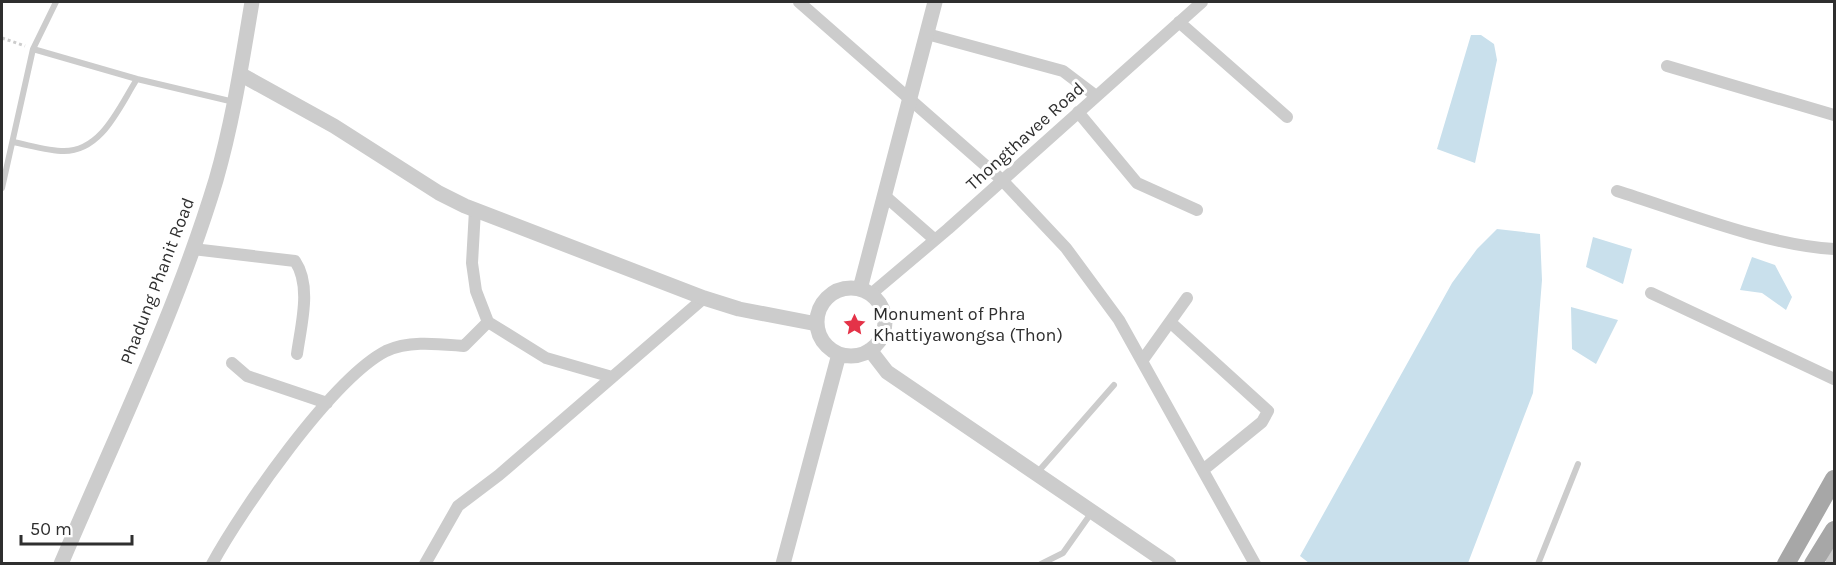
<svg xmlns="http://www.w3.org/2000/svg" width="1836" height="565" viewBox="0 0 1836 565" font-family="Karla,sans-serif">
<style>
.water{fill:#c9e0ec}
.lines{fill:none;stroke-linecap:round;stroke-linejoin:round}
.path{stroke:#ccc;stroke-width:3;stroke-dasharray:3 3;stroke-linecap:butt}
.service{stroke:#ccc;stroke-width:6}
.minor{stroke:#ccc;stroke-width:12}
.tertiary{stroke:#ccc;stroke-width:15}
.primary{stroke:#a7a7a7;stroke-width:18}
.labels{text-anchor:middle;stroke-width:6;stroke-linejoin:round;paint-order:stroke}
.street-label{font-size:18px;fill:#2f2f2f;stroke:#fff}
.poi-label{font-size:18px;fill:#2f2f2f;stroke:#fff;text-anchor:start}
</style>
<rect width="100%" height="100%" fill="#fff"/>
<!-- water -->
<path class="water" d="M1471 35H1481L1494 44 1497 60 1475 163 1437 149Z
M1497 229 1540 234 1542 280 1533 393 1468 563H1309L1300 556 1452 283 1477 249Z
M1593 237 1632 249 1623 284 1586 267Z
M1752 257 1775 265 1792 297 1786 310 1762 293 1740 290Z
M1571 307 1618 320 1596 364 1572 349Z"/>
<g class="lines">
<!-- path -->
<path class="path" d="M2 38 25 46"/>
<!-- service -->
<path class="service" d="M33 49 137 79 234 102
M13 142C29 145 48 151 64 151 102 151 119 107 137 79
M2 188 33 49 56 2
M1037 473 1114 385
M1041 564 1063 553 1092 512
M1538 564 1578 464"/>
<!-- minor -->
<path class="minor" d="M799 2 1002 180 1066 248 1119 320 1255 564
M1179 22 1287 117
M927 34 1063 71 1096 96
M1667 66 1834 115
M1078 112 1137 183 1197 210
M1617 191C1684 212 1766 245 1834 249
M885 196 934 239
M475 210 472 263 476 291 488 322 546 358 612 377
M193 249 295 261C312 286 301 325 297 354
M1651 293 1834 379
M871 294 948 229 1202 2
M1170 322 1268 411 1262 422 1203 470
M1142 361 1187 298
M232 363 247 376 327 403
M212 564C242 509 332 379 386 351 409 340 439 344 464 346L488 322
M425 564 458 506 499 475 704 298"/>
<!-- tertiary -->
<path class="tertiary" d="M240 74 334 126 439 193 465 206 704 298 739 309 817 324
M817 322a34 34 0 1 1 68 0a34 34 0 1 1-68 0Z
M860 289 935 2
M870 350 887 372 1169 564
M1822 550 1834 558
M61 564C115 437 176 312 216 180 233 121 242 61 252 2
M783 564 839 354"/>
<!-- primary -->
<path class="primary" d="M1786 564 1834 479
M1813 564 1834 530"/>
</g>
<!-- icons -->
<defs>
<symbol id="sight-bare" viewBox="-9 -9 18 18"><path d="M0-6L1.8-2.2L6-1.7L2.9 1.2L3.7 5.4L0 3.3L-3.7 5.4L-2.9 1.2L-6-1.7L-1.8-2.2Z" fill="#e43348" stroke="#fff" stroke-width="2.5" paint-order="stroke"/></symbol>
</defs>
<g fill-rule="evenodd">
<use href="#sight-bare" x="838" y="308" width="33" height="33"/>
</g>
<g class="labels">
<!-- street labels -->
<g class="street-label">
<text transform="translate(1025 136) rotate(-42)" y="6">Thongthavee Road</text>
<text transform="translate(157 281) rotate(-69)" y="6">Phadung Phanit Road</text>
</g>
<!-- poi labels -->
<g class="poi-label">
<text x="873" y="320">Monument of Phra<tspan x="873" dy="21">Khattiyawongsa (Thon)</tspan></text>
</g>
</g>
<!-- border -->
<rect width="1836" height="565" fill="none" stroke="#2f2f2f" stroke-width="6"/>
<!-- scale -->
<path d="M21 535v9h111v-9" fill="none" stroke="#2f2f2f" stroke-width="3"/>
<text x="30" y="535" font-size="18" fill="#2f2f2f" stroke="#ffffff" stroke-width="4.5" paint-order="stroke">50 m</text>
</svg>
